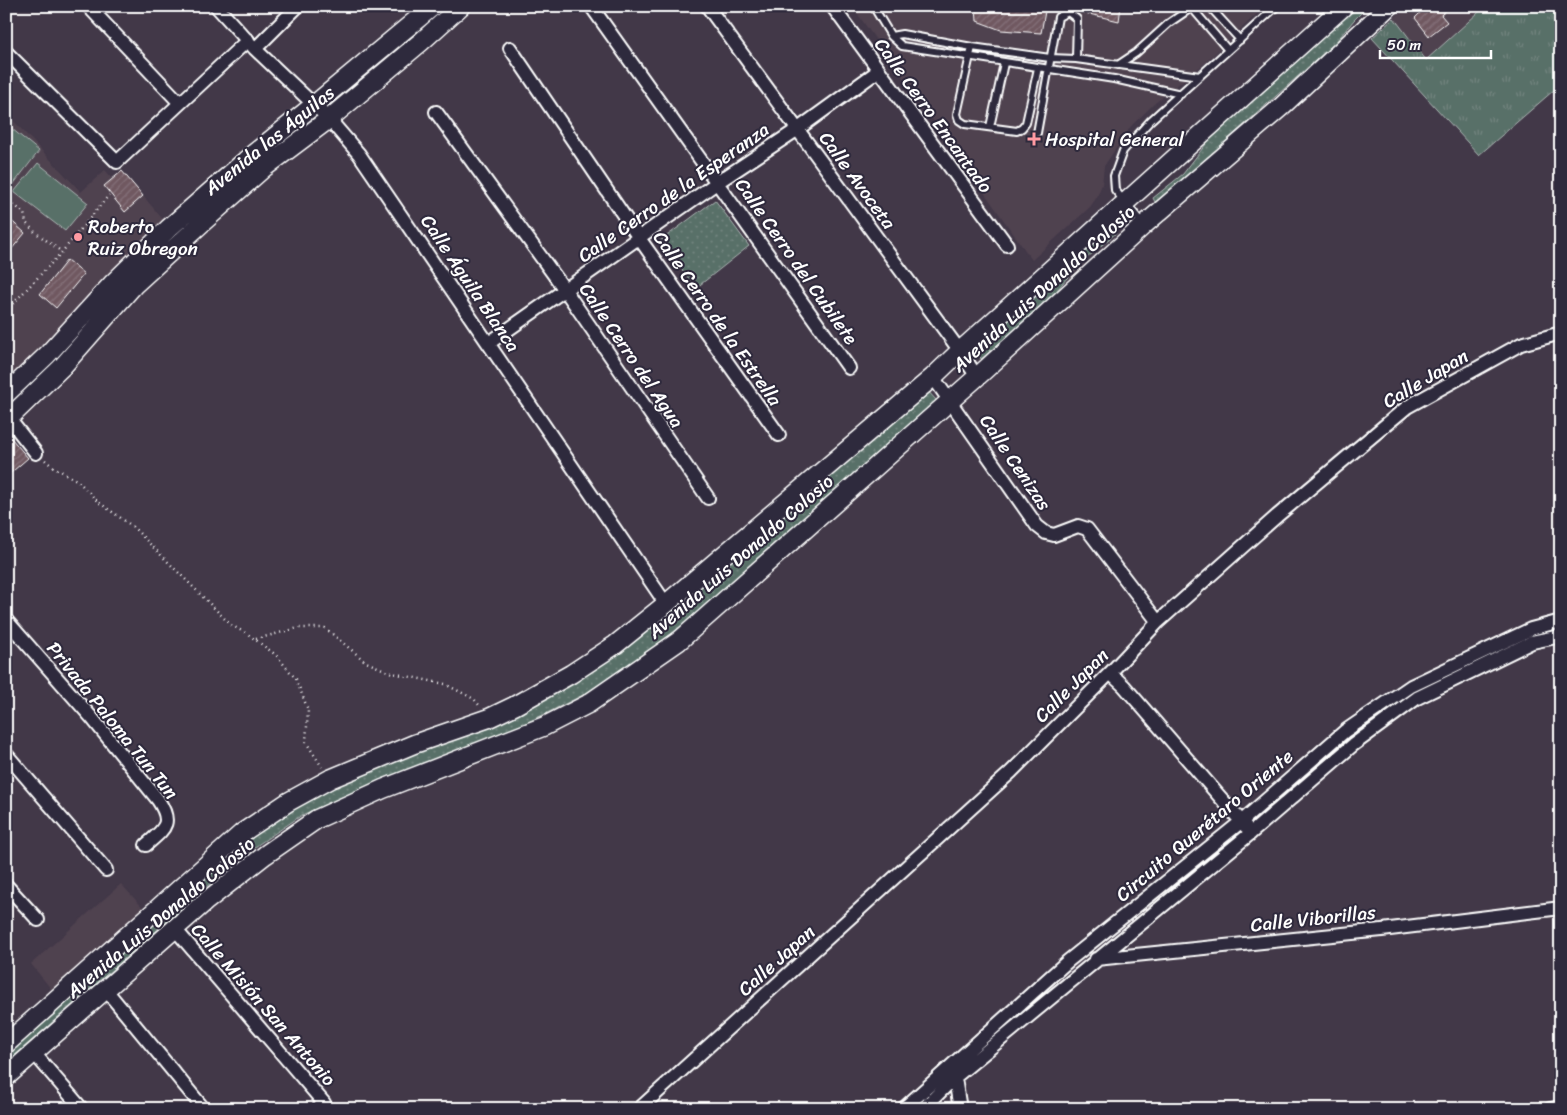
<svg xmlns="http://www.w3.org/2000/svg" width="1567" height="1115" viewBox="0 0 1567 1115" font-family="Sriracha,sans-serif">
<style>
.built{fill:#504250}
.grass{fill:url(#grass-tufts);stroke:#acb7b4}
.park{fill:url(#park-dots);stroke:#acb7b4}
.garden{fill:#596f68;stroke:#acb7b4}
.building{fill:url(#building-hatch);stroke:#fff}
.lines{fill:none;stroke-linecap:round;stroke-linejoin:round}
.lane-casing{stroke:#fff;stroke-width:10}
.street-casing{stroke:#fff;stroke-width:16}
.secondary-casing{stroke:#fff;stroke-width:21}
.path{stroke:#fff;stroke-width:2.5;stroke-dasharray:1 4;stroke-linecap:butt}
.lane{stroke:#2f2a3d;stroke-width:6}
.street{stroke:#2f2a3d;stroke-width:12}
.secondary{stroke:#2f2a3d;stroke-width:18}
.poi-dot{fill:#ff9aa2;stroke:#2f2a3d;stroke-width:2}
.labels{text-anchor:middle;stroke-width:4;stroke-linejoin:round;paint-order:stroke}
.street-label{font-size:19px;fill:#fff;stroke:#2f2a3d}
.poi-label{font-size:19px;fill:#fff;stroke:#2f2a3d;text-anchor:start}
</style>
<defs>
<pattern id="grass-tufts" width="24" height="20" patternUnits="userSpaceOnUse" patternTransform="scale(1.25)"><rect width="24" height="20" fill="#596f68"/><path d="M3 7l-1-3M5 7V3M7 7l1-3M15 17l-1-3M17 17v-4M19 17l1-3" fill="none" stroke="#72857f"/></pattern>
<pattern id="park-dots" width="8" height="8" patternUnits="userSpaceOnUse" patternTransform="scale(1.25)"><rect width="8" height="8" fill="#596f68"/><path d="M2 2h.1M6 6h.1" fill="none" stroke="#72857f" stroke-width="1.8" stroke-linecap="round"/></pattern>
<pattern id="building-hatch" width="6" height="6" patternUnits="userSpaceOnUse" patternTransform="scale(1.25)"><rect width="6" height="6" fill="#6f5861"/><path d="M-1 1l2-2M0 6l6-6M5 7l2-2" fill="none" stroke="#857179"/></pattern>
</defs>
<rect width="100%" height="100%" fill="#423848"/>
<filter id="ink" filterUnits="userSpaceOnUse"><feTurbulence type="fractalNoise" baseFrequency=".02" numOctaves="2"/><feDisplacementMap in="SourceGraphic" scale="10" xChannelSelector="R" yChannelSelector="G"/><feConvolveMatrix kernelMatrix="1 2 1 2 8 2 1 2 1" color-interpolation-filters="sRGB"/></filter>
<g filter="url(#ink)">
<!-- built -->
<path class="built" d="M852 6H1265L1205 63 1155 103 1131 126 1104 166 1102 184 1097 197 1090 207 1032 260Z
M1407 6H1475L1479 12 1426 60 1394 18Z
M6 113 81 192 105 170 112 178 122 171 165 222 6 382Z
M121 884 144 909 52 990 31 964Z"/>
<!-- grass -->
<path class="grass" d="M1475 6H1561V84L1479 155 1372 38 1394 18 1426 60 1479 12Z"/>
<!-- park -->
<path class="park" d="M1356 6H1368L1354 20 1336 42 1156 204 1153 198 1183 174 1209 140Z
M715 200 749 246 696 288 660 241Z
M1109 227 1116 233C1093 253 1068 272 1052 298L981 359 974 346Z
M926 389 937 401 690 619 634 663 591 691 545 714 508 731 371 784 302 815 259 844 221 874 6 1063V1051L225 857 253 836 284 814 323 791 552 695 592 671 639 638 670 612Z"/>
<!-- garden -->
<path class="garden" d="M6 124 39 151 9 190 6 188Z
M38 163 88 203 65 231 14 192Z"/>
<!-- building -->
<path class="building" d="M976 6H1046L1041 33 1001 30 977 21Z
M1076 6H1121L1119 21 1076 11Z
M1417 6H1451L1441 15 1447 22 1429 36 1415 18 1421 12Z
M122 171 143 196 125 212 104 186Z
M6 216 25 233 6 256Z
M67 260 84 274 56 308 40 294Z
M6 432 28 458 6 477Z"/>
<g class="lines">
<defs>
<path id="lane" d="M873 6 891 36 902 46 1114 79 1181 94
M1209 6 1240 40
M1192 8 1228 50
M891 36 902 34 972 47 1050 58 1076 59 1200 76
M972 47 957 114 959 120 965 124 1017 131 1022 128 1026 123 1038 68
M1118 65 1136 53 1169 23 1194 6
M990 127 1004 63
M1037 133 1058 17 1068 12 1077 19 1076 59
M1143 224 1115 190 1114 176 1123 151 1150 121 1277 6"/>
<path id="street" d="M88 6 179 102
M216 6 255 49 329 119 359 154 666 604
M591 6 849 368
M707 6 960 351 977 377
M832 6 1007 245
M510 48 639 238 779 435
M255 49 298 6
M6 52 117 162 248 40
M436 112 565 290 708 498
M489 343 718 182 798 129 878 71
M933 377 1037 526 1046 533 1054 535 1078 526 1087 529 1158 622
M6 415 36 453
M6 620 92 718 158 800C174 824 164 829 146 845
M1110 673 1124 686 1246 827
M6 754 106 870
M6 885 38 920
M175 929 324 1103 318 1109
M1096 959 1382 930 1561 908
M106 990 204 1109
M34 1053 82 1109
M954 1072 960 1109
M639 1109 1011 772 1110 673 1158 622 1277 516 1407 407 1521 344 1561 333
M903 1109 1068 961 1242 821 1345 731 1411 686 1531 629 1561 621
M923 1109 955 1077 1251 833 1353 745 1417 698 1532 642 1561 636
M1550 1109 1561 1107"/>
<path id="secondary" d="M6 394 47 355 112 284 169 228 252 155 314 105 433 6
M6 421 62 367 134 285 203 222 265 167 329 119 421 42 461 6
M6 1044 242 833 288 802 330 779 414 744 489 718 514 706 571 674 615 645 666 604 933 377 960 351 1344 6
M6 1077 205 902 265 855 317 819 383 789 545 726 588 704 679 641 977 377 1144 225 1281 107 1389 6"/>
</defs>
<!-- lane casing -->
<use href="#lane" class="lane-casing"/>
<!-- street casing -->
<use href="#street" class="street-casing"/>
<!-- secondary casing -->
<use href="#secondary" class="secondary-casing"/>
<!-- path -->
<path class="path" d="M6 198 24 213 26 223 35 232 62 252
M6 311 62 252 109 195
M45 460 52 466 78 481 97 501 132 526 231 625 249 635 276 655 296 679 308 710 306 742 322 767
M256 639 298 628H325L366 662 392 673 445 684 474 699 479 705"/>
<!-- lane -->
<use href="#lane" class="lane"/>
<!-- street -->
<use href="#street" class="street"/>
<!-- secondary -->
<use href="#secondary" class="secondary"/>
</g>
</g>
<!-- markers -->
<g class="poi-dot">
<path d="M1031.5 131.5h5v5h5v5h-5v5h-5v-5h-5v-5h5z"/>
<circle cx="78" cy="237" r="5"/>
</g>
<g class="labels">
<!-- street labels -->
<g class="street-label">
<text transform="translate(934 115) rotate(54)" y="7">Calle Cerro Encantado</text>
<text transform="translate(269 140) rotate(-39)" y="7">Avenida las Águilas</text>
<text transform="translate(858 180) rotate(54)" y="7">Calle Avoceta</text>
<text transform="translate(673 192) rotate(-35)" y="7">Calle Cerro de la Esperanza</text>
<text transform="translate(797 261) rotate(55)" y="7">Calle Cerro del Cubilete</text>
<text transform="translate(471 283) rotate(56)" y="7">Calle Águila Blanca</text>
<text transform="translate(1043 288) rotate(-42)" y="7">Avenida Luis Donaldo Colosio</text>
<text transform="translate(718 318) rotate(55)" y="7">Calle Cerro de la Estrella</text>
<text transform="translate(632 355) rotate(56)" y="7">Calle Cerro del Agua</text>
<text transform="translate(1425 378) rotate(-31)" y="7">Calle Japan</text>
<text transform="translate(1016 462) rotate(56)" y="7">Calle Cenizas</text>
<text transform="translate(740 556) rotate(-41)" y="7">Avenida Luis Donaldo Colosio</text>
<text transform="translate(1071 685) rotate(-45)" y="7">Calle Japan</text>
<text transform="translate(113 720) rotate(51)" y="7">Privada Paloma Tun Tun</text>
<text transform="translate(1204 825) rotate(-40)" y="7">Circuito Querétaro Oriente</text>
<text transform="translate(160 917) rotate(-40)" y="7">Avenida Luis Donaldo Colosio</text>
<text transform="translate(1313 918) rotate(-6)" y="7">Calle Viborillas</text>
<text transform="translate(776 960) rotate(-42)" y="7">Calle Japan</text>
<text transform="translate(264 1004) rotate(49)" y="7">Calle Misión San Antonio</text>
</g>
<!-- poi labels -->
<g class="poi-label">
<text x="1045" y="146">Hospital General</text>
<text x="88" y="233">Roberto<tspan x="88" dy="22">Ruiz Obregon</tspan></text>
</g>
</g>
<!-- margin -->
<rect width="1567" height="1115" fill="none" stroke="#2f2a3d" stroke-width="25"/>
<rect x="12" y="12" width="1542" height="1090" fill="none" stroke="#fff" stroke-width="2" filter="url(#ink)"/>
<!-- scale -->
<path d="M1380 50v8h111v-8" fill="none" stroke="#ffffff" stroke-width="2.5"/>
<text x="1387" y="50" font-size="15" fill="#ffffff" stroke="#2f2a3d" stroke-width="4" paint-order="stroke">50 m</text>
</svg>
